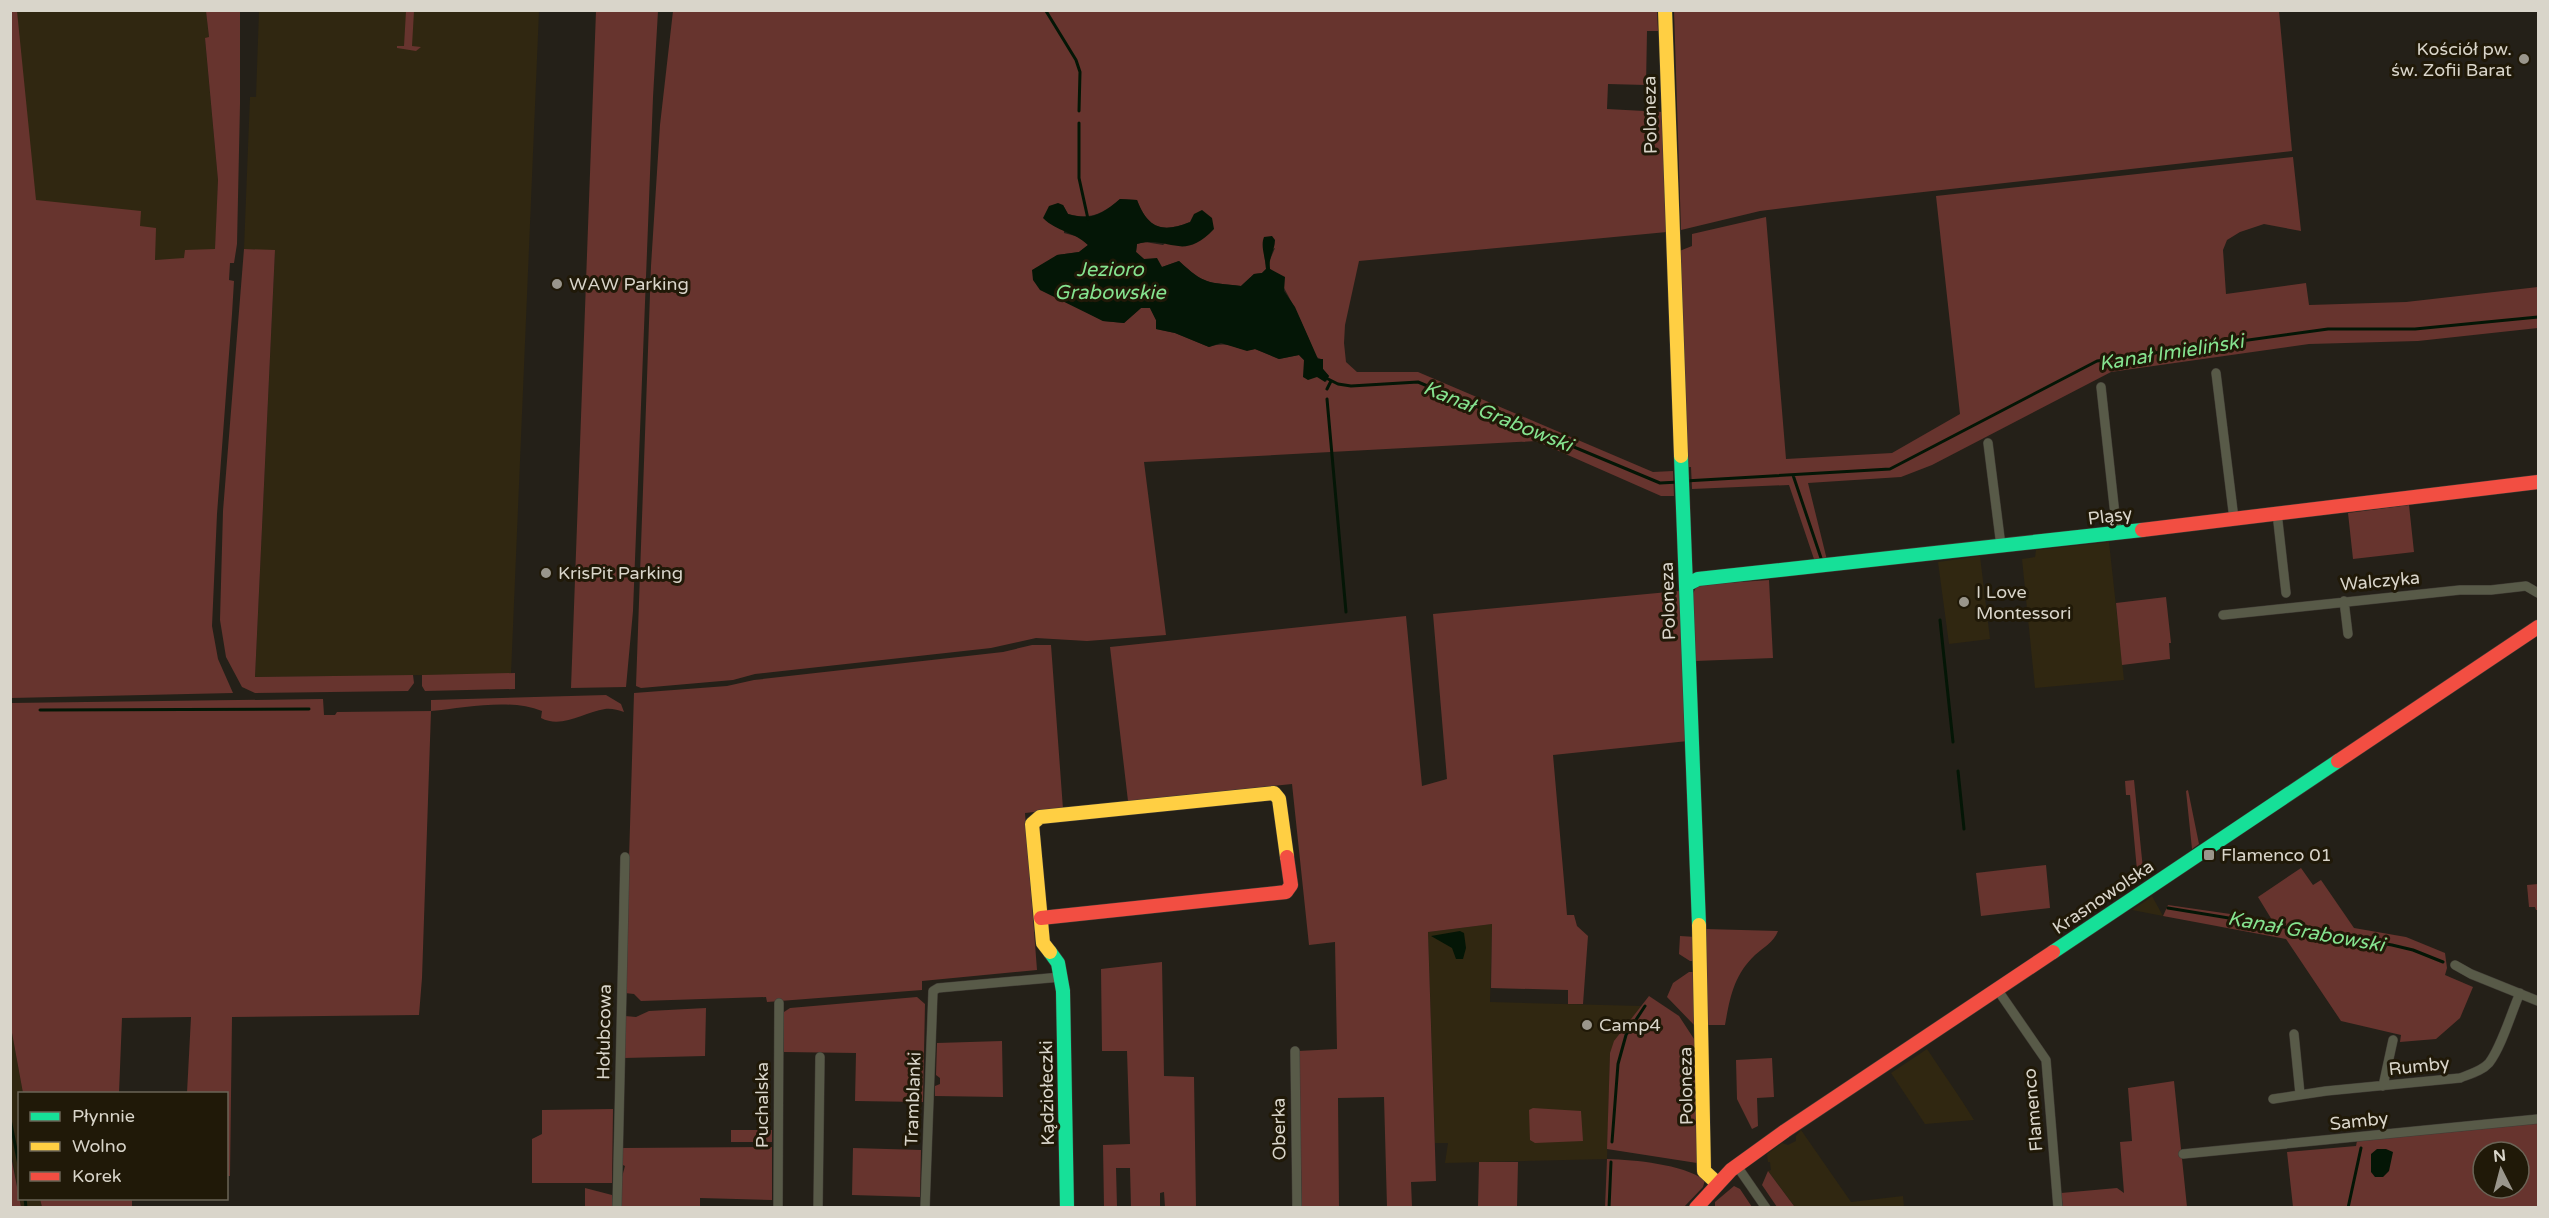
<svg xmlns="http://www.w3.org/2000/svg" width="2549" height="1218" viewBox="0 0 2549 1218" font-family="'Varela Round',sans-serif">
<style>
.built{fill:#302711}
.green{fill:#67342e;fill-rule:evenodd}
.water{fill:#041606}
.lines{fill:none;stroke-linecap:round;stroke-linejoin:round}
.stream{stroke:#041606;stroke-width:3}
.street-casing{stroke:#403c35;stroke-width:10}
.fast-casing{stroke:#403c35;stroke-width:15}
.slow-casing{stroke:#403c35;stroke-width:15}
.jam-casing{stroke:#403c35;stroke-width:15}
.street{stroke:#585a48;stroke-width:9}
.fast{stroke:#16e098;stroke-width:14}
.slow{stroke:#ffcf43;stroke-width:14}
.jam{stroke:#f24e42;stroke-width:14}
.poi-dot{fill:#9a968c;stroke:#201908;stroke-width:2}
.labels{text-anchor:middle;stroke-width:6;stroke-linejoin:round;paint-order:stroke}
.poi-label{font-size:18px;fill:#d9d5ca;stroke:#201908;text-anchor:start}
.street-label{font-size:18px;fill:#d9d5ca;stroke:#201908}
.water-label{font-size:20px;font-style:italic;fill:#85e38f;stroke:#201908}
</style>
<rect width="100%" height="100%" fill="#242018"/>
<!-- built -->
<path class="built" d="M11 11H206L209 38 205 39 218 180 215 259 11 262Z
M259 11H539L511 674 255 677 275 251 244 249 250 97H256Z
M2109 542 2124 680 2035 688 2022 559 2035 557 2036 550Z
M1980 556 1990 639 1949 644 1938 562Z
M2152 896 2163 916 2132 910 2147 900Z
M1492 924 1490 1002 1642 1006 1615 1041 1610 1053 1607 1159 1445 1163 1448 1143H1435L1428 932Z
M10 1022 23 1093 20 1094V1198L40 1199 42 1207H21L11 1151Z
M1927 1049 1962 1101 1974 1120 1925 1124 1891 1073Z
M1801 1130 1851 1202 1903 1196 1904 1207H1795L1768 1171 1771 1170 1770 1162H1768L1767 1154 1782 1143 1788 1145 1796 1141V1136Z"/>
<!-- green -->
<path class="green" d="M10 11H17L36 200 141 211 140 226 156 228 155 260 184 258 185 250 215 249 218 180 205 38 209 37 206 11H240V104L237 244 234 263H230L229 280 234 281 232 314 217 514 212 626 218 659 233 693 11 698Z
M406 11H414L412 46 421 47 416 51 397 48V46H404Z
M596 11H658L653 97 633 611 626 687 571 688Z
M673 11H1657L1658 31H1647L1646 85 1608 84 1607 109 1663 112 1667 232 1359 261 1345 325 1344 343 1346 362 1357 372H1418L1653 472 1673 471 1674 496H1661L1536 441 1144 462 1166 635 1087 641 1036 638 991 648 755 674 733 680 641 688 636 686 651 266 660 125ZM1120 199 1137 200C1148 229 1162 233 1190 222L1163 245 1145 242 1137 244 1136 252 1144 259 1162 267 1179 261C1205 285 1207 282 1241 286L1254 274 1262 273 1266 269 1264 253 1275 248 1269 262 1270 269C1281 275 1311 341 1316 357L1321 359 1323 369 1329 376 1326 382 1305 364 1304 360 1299 355 1279 359 1255 349C1239 354 1233 339 1209 347L1175 333 1156 329V320L1150 308H1141L1124 323 1103 321 1073 305 1057 255 1079 252 1088 245 1079 237 1064 233 1063 205 1068 214C1090 220 1103 214 1120 199Z
M1674 11H2279L2292 151 1824 203 1760 211 1681 230Z
M2293 157 2301 231 2264 224 2240 232 2227 240 2223 250 2226 294 2306 283 2309 305 2406 302 2538 287V328L2418 341 2309 344 2111 372 1932 465 1901 477 1808 483 1827 560 1815 562 1789 485 1692 489 1691 467H1686L1677 252 1692 246V234L1766 217 1786 459 1892 453 1960 414 1936 196Z
M244 249 275 250 255 677 413 675 414 683 408 691 255 693 242 687 226 657 220 620 223 511Z
M2409 505 2414 552 2353 559 2348 513Z
M1769 580 1773 658 1695 661 1692 596 1697 585Z
M1679 591 1688 741 1553 755 1567 915H1574L1577 926 1588 936 1583 1004H1568V990L1491 988 1492 924 1428 932 1436 1181 1411 1182 1412 1207H1387L1384 1097 1338 1098 1339 1207H1302L1298 1051 1337 1049 1335 942 1309 945 1292 784 1128 801 1110 647 1406 616 1422 786 1447 779 1433 614Z
M2166 597 2171 643H2169L2170 659 2122 665 2116 603Z
M1032 645H1051L1063 809 1025 813 1037 970 922 981V990L767 1002 766 997 641 1001 634 994 625 993 634 693 727 686 754 680 1003 652Z
M515 673V689L425 691 422 686V675Z
M606 695 621 704 624 712C618 710 611 708 605 709 584 712 562 729 541 718L542 711C509 698 465 708 431 711L422 978 419 1015 232 1017 230 1176H226V1094L187 1093 191 1017 122 1018 119 1093H23L10 1022 11 703 323 699 324 715H335L337 712 431 711V700Z
M2134 780 2144 879 2138 881 2130 795H2126L2125 781Z
M2188 790 2199 844 2192 849 2186 791Z
M2046 865 2050 908 1981 916 1976 873Z
M2301 868 2313 885 2321 880 2354 928 2406 937 2445 953 2447 968 2445 975 2473 987 2460 1018 2436 1039 2400 1042 2401 1035 2341 1021 2286 939 2163 916 2168 905 2272 920 2258 897Z
M2538 884V910H2536L2535 907H2529L2527 885Z
M1705 929 1778 931C1773 943 1764 947 1755 955 1734 975 1730 997 1725 1025H1708Z
M1680 936 1696 937V961H1690L1679 954Z
M1162 962 1164 1076 1194 1077 1196 1207H1165L1164 1192 1160 1193V1207H1131L1130 1168H1116L1117 1207H1104L1103 1145 1130 1144 1127 1051H1102L1101 969Z
M1689 972H1695L1696 1027 1667 997 1673 983Z
M1649 996 1679 1016 1696 1042 1698 1154 1697 1163 1607 1149 1610 1053 1614 1041Z
M917 997 925 1004 923 1102 855 1101 856 1053 784 1052V1012L790 1008Z
M706 1008 705 1056 624 1058 625 1016 636 1017 649 1011Z
M1002 1041 1003 1097 935 1096V1086L940 1084V1078L936 1075 937 1043Z
M1772 1058 1774 1097 1757 1098 1758 1126 1752 1129 1737 1099 1736 1060Z
M2174 1081 2187 1207H2063L2061 1193 2117 1188 2124 1193 2120 1142 2132 1141 2128 1088Z
M1533 1108 1581 1111 1583 1141 1535 1143 1530 1140 1529 1110Z
M613 1109 612 1183H532V1139L542 1134V1110Z
M2538 1123V1207H2293L2287 1152 2356 1146 2357 1141ZM2483 1152H2519V1188H2483Z
M731 1130H772V1142H731Z
M772 1147V1200L700 1198V1207L621 1208 622 1177 625 1166 623 1165V1148Z
M853 1148 921 1150 920 1197 852 1195Z
M11 1156 21 1207H11Z
M1607 1159C1636 1160 1681 1164 1705 1180L1703 1187 1684 1207 1605 1208Z
M1479 1162H1518L1517 1207H1478Z
M1768 1171 1794 1206 1795 1207H1777L1762 1185Z
M1734 1186 1740 1189 1752 1207H1715V1202Z
M585 1188 612 1195 613 1207H585Z
M40 1199H132V1207H42Z"/>
<!-- water -->
<path class="water" d="M1120 199 1137 200C1148 229 1163 233 1190 222L1194 214 1202 210 1212 218 1214 229C1182 263 1170 235 1137 244L1136 252 1144 259 1157 258 1162 267 1179 261C1205 285 1207 282 1241 286L1254 274 1262 273 1266 269C1266 258 1260 247 1264 237L1272 236 1275 240C1275 250 1268 258 1270 269L1285 277 1284 291 1295 307 1318 359H1323V369L1329 376 1325 382 1317 377 1308 380 1303 377 1304 360 1299 355 1279 359 1255 349 1247 351 1221 343 1209 347 1175 333 1156 329V320L1150 308H1141L1124 323 1103 321 1040 290 1033 280 1032 270 1057 255 1079 252 1088 245C1075 232 1057 232 1043 218L1049 206 1058 203 1063 205 1068 214C1092 221 1102 214 1120 199Z
M1460 931 1464 933 1466 948 1463 959H1456L1452 948 1431 936Z
M2377 1149H2386L2393 1152 2389 1171 2383 1177H2375L2371 1172V1154Z"/>
<g class="lines">
<!-- stream -->
<path class="stream" d="M1046 11 1076 60 1080 72 1079 111
M1079 123V178L1088 219
M1326 378 1338 384 1351 386 1418 382 1660 483 1679 482
M1327 389 1331 381
M1327 399 1346 612
M1793 475 1821 558
M1685 481 1890 469 2097 361 2328 329H2415L2538 317
M1940 620 1953 742
M40 710 309 709
M1958 771 1964 829
M2168 908 2392 945 2413 950 2443 962
M10 1119 20 1170
M1612 1142 1618 1064 1626 1035 1645 1006
M25 1198 26 1208
M1609 1208 1611 1162
M2348 1208 2361 1148"/>
<defs>
<path id="street" d="M2216 373 2234 519
M2101 387 2117 533
M1988 443 2001 546
M2277 513 2286 593
M2344 601 2348 634
M2223 615 2460 590H2491L2526 586 2538 593
M2455 965 2471 974 2538 1001
M1997 989 2046 1060 2058 1208
M2294 1034 2300 1094
M1295 1051 1297 1208
M2383 1086 2393 1040
M2273 1099 2326 1091 2460 1078C2470 1074 2482 1071 2489 1063 2502 1046 2511 1013 2520 993
M2183 1154 2538 1119
M1737 1166 1766 1208
M617 1208 625 857
M778 1208 779 1003
M818 1208 820 1057
M925 1208 933 991 938 988 1061 977"/>
<path id="fast" d="M1681 456 1699 925
M1686 585 1698 579 2142 530
M1050 952 1058 963 1063 991 1067 1208
M2053 952 2338 761"/>
<path id="slow" d="M1665 10 1681 456
M1699 925 1704 1171 1717 1183
M1050 952 1043 943 1032 824 1040 817 1274 793 1279 799 1287 857"/>
<path id="jam" d="M2142 530 2538 482
M2338 761 2538 627
M1041 918 1286 892 1291 885 1287 857
M1696 1208 1731 1170 1785 1131 2053 952"/>
</defs>
<!-- street casing -->
<use href="#street" class="street-casing"/>
<!-- fast casing -->
<use href="#fast" class="fast-casing"/>
<!-- slow casing -->
<use href="#slow" class="slow-casing"/>
<!-- jam casing -->
<use href="#jam" class="jam-casing"/>
<!-- street -->
<use href="#street" class="street"/>
<!-- fast -->
<use href="#fast" class="fast"/>
<!-- slow -->
<use href="#slow" class="slow"/>
<!-- jam -->
<use href="#jam" class="jam"/>
</g>
<!-- markers -->
<g class="poi-dot">
<circle cx="2524" cy="59" r="6"/>
<circle cx="557" cy="284" r="6"/>
<circle cx="546" cy="573" r="6"/>
<circle cx="1964" cy="602" r="6"/>
<rect x="2203" y="849" width="12" height="12" rx="3"/>
<circle cx="1587" cy="1025" r="6"/>
</g>
<g class="labels">
<!-- poi labels -->
<g class="poi-label">
<text x="2512" y="55" text-anchor="end">Kościół pw.<tspan x="2512" dy="21">św. Zofii Barat</tspan></text>
<text x="569" y="290">WAW Parking</text>
<text x="558" y="579">KrisPit Parking</text>
<text x="1976" y="598">I Love<tspan x="1976" dy="21">Montessori</tspan></text>
<text x="2221" y="861">Flamenco 01</text>
<text x="1599" y="1031">Camp4</text>
</g>
<!-- street labels -->
<g class="street-label">
<text transform="translate(1650 115) rotate(-91)" y="6">Poloneza</text>
<text transform="translate(2110 516) rotate(-7)" y="6">Pląsy</text>
<text transform="translate(2380 581) rotate(-5)" y="6">Walczyka</text>
<text transform="translate(1668 601) rotate(-92)" y="6">Poloneza</text>
<text transform="translate(2103 897) rotate(-34)" y="6">Krasnowolska</text>
<text transform="translate(604 1032) rotate(-89)" y="6">Hołubcowa</text>
<text transform="translate(2419 1066) rotate(-6)" y="6">Rumby</text>
<text transform="translate(1686 1086) rotate(-91)" y="6">Poloneza</text>
<text transform="translate(1047 1093) rotate(-91)" y="6">Kądziołeczki</text>
<text transform="translate(913 1099) rotate(-88)" y="6">Tramblanki</text>
<text transform="translate(762 1105) rotate(-90)" y="6">Puchalska</text>
<text transform="translate(2033 1110) rotate(-95)" y="6">Flamenco</text>
<text transform="translate(2359 1121) rotate(-6)" y="6">Samby</text>
<text transform="translate(1279 1129) rotate(-91)" y="6">Oberka</text>
</g>
<!-- water labels -->
<g class="water-label">
<text x="1110" y="276">Jezioro<tspan x="1110" dy="23">Grabowskie</tspan></text>
<text transform="translate(2171 352) rotate(-9)" y="7">Kanał Imieliński</text>
<text transform="translate(1498 416) rotate(22)" y="7">Kanał Grabowski</text>
<text transform="translate(2306 931) rotate(10)" y="7">Kanał Grabowski</text>
</g>
</g>
<!-- border -->
<rect width="2549" height="1218" fill="none" stroke="#d9d5ca" stroke-width="24"/>
<!-- legend -->
<rect x="18" y="1092" width="210" height="108" fill="#201908" stroke="#6a6456" stroke-width="1.5"/>
<rect x="30" y="1112" width="30" height="9" fill="#16e098" stroke="#6a6456" stroke-width="1.5"/>
<text x="72" y="1122" font-size="18" fill="#d9d5ca">Płynnie</text>
<rect x="30" y="1142" width="30" height="9" fill="#ffcf43" stroke="#6a6456" stroke-width="1.5"/>
<text x="72" y="1152" font-size="18" fill="#d9d5ca">Wolno</text>
<rect x="30" y="1172" width="30" height="9" fill="#f24e42" stroke="#6a6456" stroke-width="1.5"/>
<text x="72" y="1182" font-size="18" fill="#d9d5ca">Korek</text>
<!-- north arrow -->
<g transform="translate(2501 1170) rotate(354)"><circle r="28" fill="#201908" stroke="#6a6456" stroke-width="1.5"/>
<path d="M0-4.5L10 22L0 15L-10 22Z" fill="#9a968c"/>
<text y="-9" font-size="16" font-weight="bold" text-anchor="middle" fill="#d9d5ca">N</text>
</g>
</svg>
